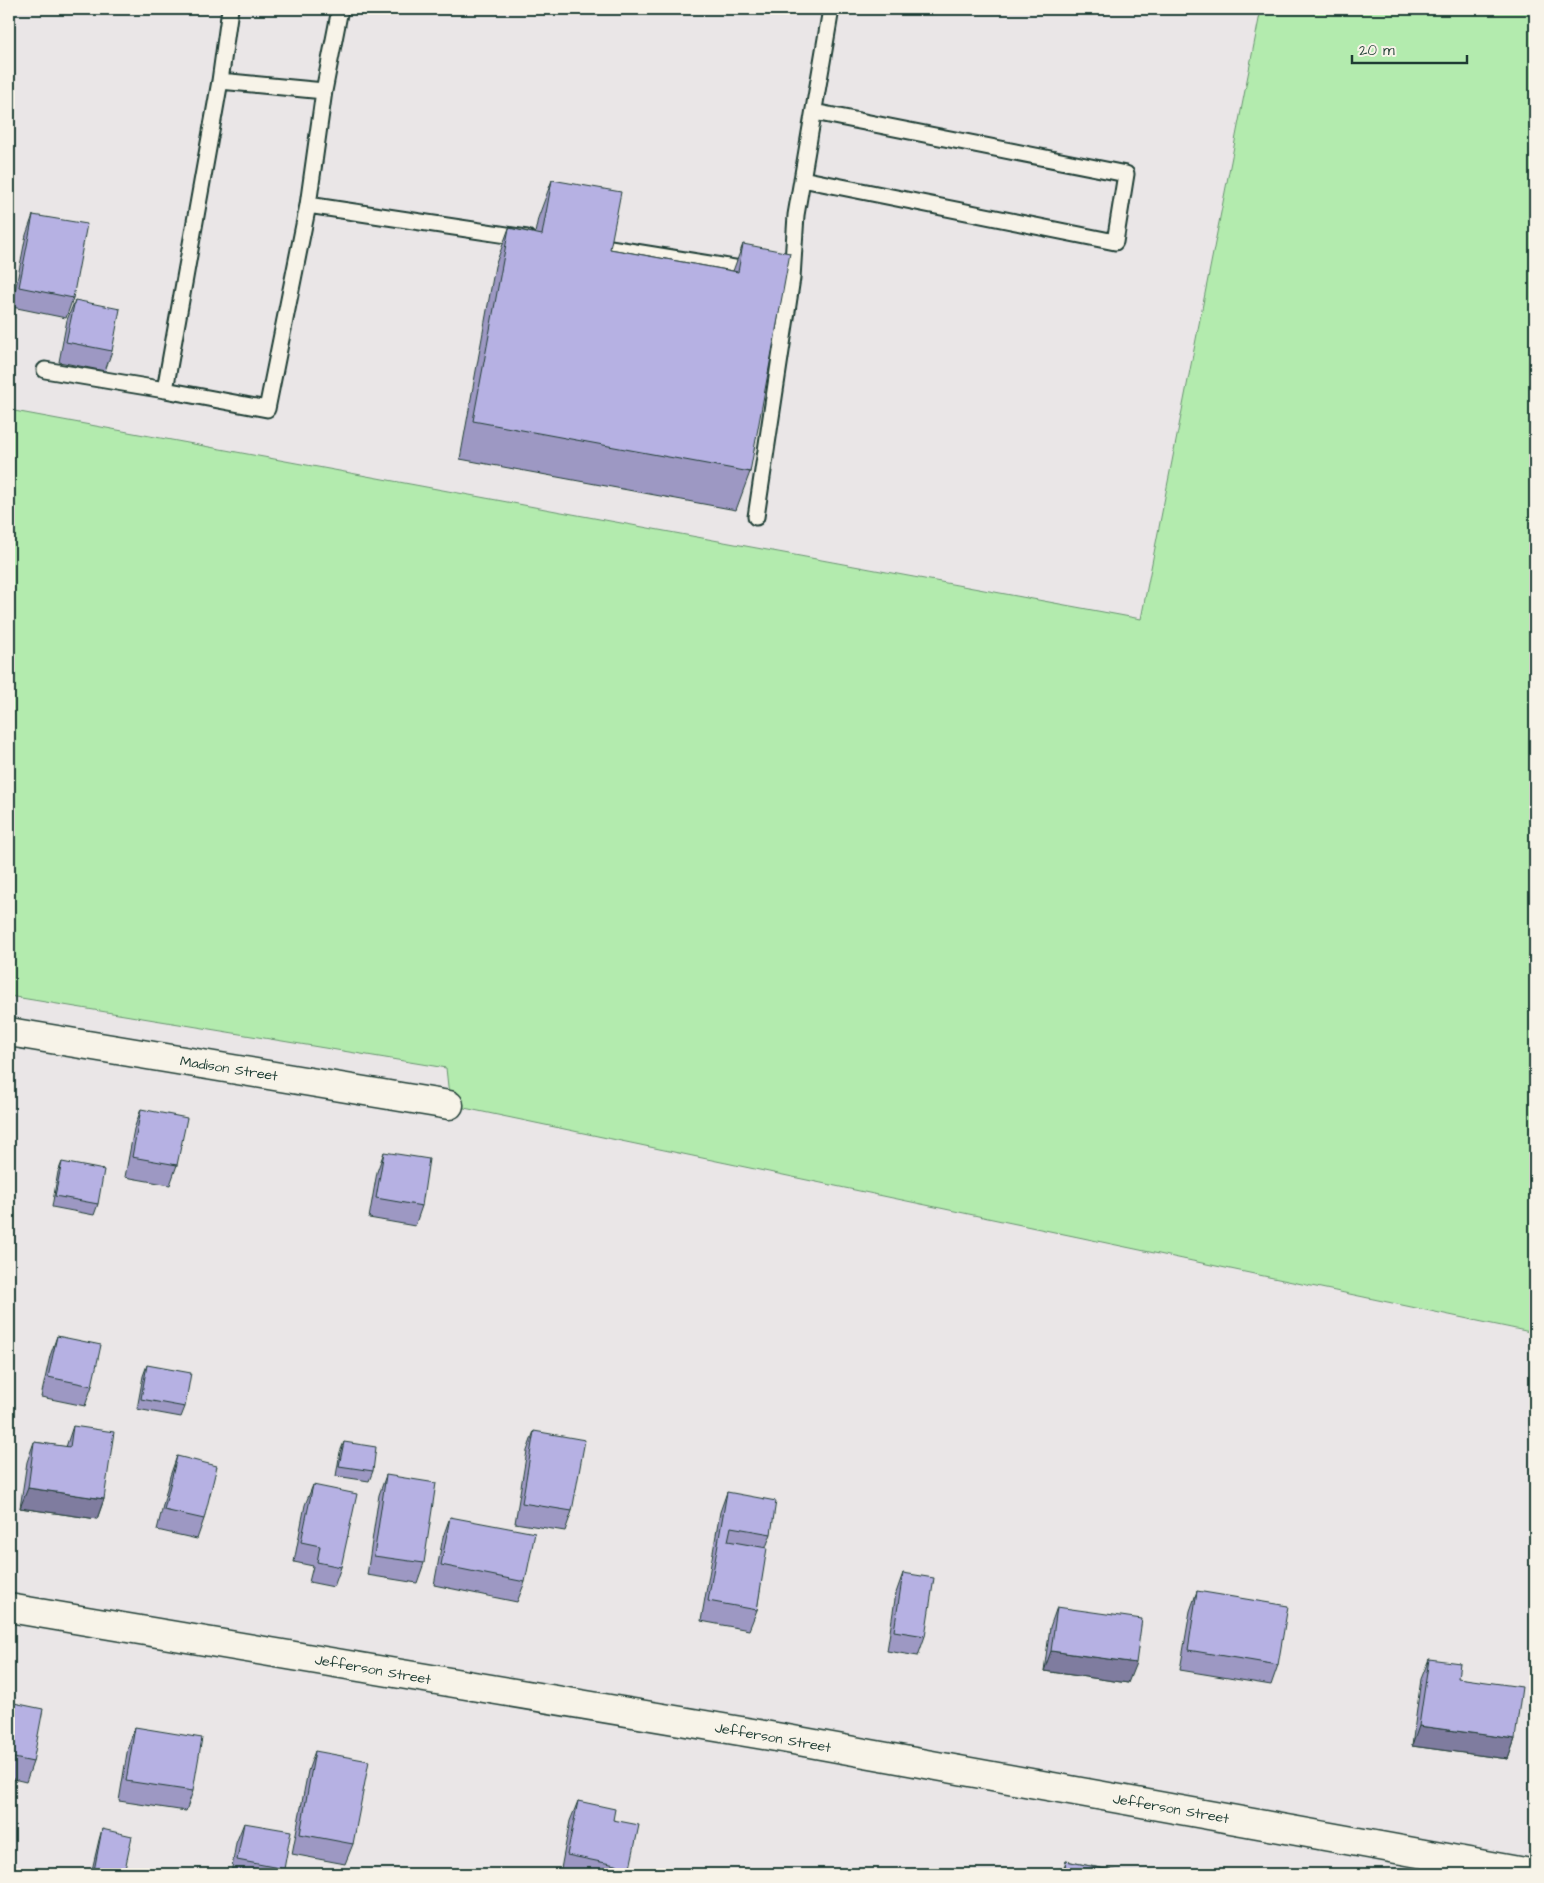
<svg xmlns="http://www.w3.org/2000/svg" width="1544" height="1883" viewBox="0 0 1544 1883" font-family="'Architects Daughter',sans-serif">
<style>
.green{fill:#b3ebae;stroke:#699471}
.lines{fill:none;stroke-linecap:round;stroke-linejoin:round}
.lane-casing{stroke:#1f3d34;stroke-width:19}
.street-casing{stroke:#1f3d34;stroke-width:31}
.lane{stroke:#f7f3e8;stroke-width:15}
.street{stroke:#f7f3e8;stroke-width:28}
.wall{fill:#9d98c3;stroke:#1f3d34}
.shaded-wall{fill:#7f7c9f;stroke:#1f3d34}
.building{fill:#b6b1e3;stroke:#1f3d34}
.labels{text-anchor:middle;stroke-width:4;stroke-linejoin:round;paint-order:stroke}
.street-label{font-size:14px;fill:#1f3d34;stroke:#f7f3e8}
</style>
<rect width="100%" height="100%" fill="#eae6e7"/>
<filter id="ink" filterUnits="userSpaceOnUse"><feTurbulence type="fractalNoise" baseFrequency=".02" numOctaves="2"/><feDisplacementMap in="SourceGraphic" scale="10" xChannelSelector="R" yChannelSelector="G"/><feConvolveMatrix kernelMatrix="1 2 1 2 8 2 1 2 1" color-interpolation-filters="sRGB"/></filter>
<g filter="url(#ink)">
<!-- green -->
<path class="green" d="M1261 9H1535V1333L450 1105 446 1068 9 996V410L1141 619Z"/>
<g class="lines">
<defs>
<path id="lane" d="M230 9 220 81 165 390 267 409 308 205 324 91 340 9
M220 81 324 91
M802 179 1115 242 1126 174 814 112
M308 205 527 238
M604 247 753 271
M45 370 165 390
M756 517 792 278 796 215 831 9"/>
<path id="street" d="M9 1032 449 1105
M9 1608 782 1738 1535 1874"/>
</defs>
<!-- lane casing -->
<use href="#lane" class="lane-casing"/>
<!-- street casing -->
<use href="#street" class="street-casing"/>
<!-- lane -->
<use href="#lane" class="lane"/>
<!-- street -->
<use href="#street" class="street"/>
</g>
<!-- wall -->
<path class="wall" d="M552 180 610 249 733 271 743 244 750 472 736 510 460 459 495 266 509 228 535 233 538 218Z
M33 215 73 298 66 318 12 307 26 235Z
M75 300 112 351 105 371 59 362 67 320Z
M141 1109 177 1165 170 1185 125 1177 134 1129Z
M384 1152 422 1206 415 1226 369 1218 377 1172Z
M62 1162 98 1204 94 1215 52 1207 58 1172Z
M57 1336 92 1386 85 1406 41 1397 50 1356Z
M147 1365 185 1407 181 1417 137 1409 143 1376Z
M73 1426 104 1499 97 1519 20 1508 27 1462 34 1442 66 1447Z
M534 1431 572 1511 565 1531 515 1523 527 1451Z
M344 1442 373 1471 369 1481 336 1476 340 1452Z
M177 1456 204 1519 197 1539 157 1530 170 1476Z
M386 1475 424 1563 417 1583 367 1575 379 1495Z
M313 1485 341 1567 334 1587 309 1582 313 1566 294 1562 305 1505Z
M727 1492 771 1534 766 1547 757 1610 749 1630 701 1621 720 1512Z
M450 1517 525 1582 517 1602 434 1585 443 1537Z
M903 1573 925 1636 918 1656 887 1651 896 1593Z
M1197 1591 1278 1665 1271 1685 1180 1670 1190 1611Z
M1057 1607 1128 1683 1044 1671 1050 1627Z
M1429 1659 1458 1678 1515 1739 1508 1759 1412 1746 1421 1679Z
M9 1702 33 1762 26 1782 9 1778Z
M135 1727 193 1791 186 1811 119 1801 128 1747Z
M315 1751 353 1844 345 1864 292 1854 308 1771Z
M578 1801 613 1820 630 1868 628 1874H560L570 1821Z
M244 1823 284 1869 282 1874H231L236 1843Z
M102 1829 124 1874H91L99 1840Z
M1066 1861 1129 1874H1062Z"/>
<!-- shaded-wall -->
<path class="shaded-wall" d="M28 1488 104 1499 97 1519 20 1508Z
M1051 1651 1136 1663 1128 1683 1044 1671Z
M1419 1726 1515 1739 1508 1759 1412 1746Z"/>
<!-- building -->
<path class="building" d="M552 180 621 192 610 249 738 272 743 244 790 253 750 472 473 421 509 228 542 235Z
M33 215 87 224 73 298 19 287Z
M75 300 120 309 112 351 66 342Z
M141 1109 187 1118 177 1165 132 1157Z
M384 1152 429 1159 422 1206 376 1198Z
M62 1162 104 1170 98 1204 55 1196Z
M57 1336 101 1345 92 1386 48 1377Z
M147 1365 191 1373 185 1407 141 1399Z
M73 1426 114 1432 104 1499 28 1488 34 1442 70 1447Z
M534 1431 585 1440 572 1511 522 1503Z
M344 1442 376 1447 373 1471 339 1466Z
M177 1456 217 1466 204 1519 164 1510Z
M386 1475 436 1483 424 1563 374 1556Z
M313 1485 357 1494 341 1567 317 1562 320 1546 301 1542Z
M727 1492 776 1501 771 1534 731 1527 728 1541 767 1548 757 1610 708 1601Z
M450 1517 535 1533 525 1582 441 1565Z
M903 1573 934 1578 925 1636 894 1631Z
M1197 1591 1288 1606 1278 1665 1188 1650Z
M1057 1607 1142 1619 1136 1663 1051 1651Z
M1429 1659 1460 1663 1458 1678 1522 1687 1515 1739 1419 1726Z
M9 1702 43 1709 33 1762 9 1757Z
M135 1727 202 1738 193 1791 126 1781Z
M315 1751 369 1761 353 1844 300 1834Z
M578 1801 615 1809 613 1820 639 1825 630 1868 567 1855Z
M244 1823 291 1831 284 1869 237 1860Z
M102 1829 132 1836 124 1874H109L94 1871Z
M1066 1861 1129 1874H1064Z"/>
</g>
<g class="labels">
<!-- street labels -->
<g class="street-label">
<text transform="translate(229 1068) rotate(9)" y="5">Madison Street</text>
<text transform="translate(373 1669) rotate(10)" y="5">Jefferson Street</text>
<text transform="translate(773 1737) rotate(10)" y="5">Jefferson Street</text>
<text transform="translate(1171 1808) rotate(10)" y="5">Jefferson Street</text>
</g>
</g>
<!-- margin -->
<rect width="1544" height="1883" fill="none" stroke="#f7f3e8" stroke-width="30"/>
<rect x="15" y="15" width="1514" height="1853" fill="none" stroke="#1f3d34" stroke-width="2" filter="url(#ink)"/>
<!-- scale -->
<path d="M1352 55v8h115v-8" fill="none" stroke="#1f3d34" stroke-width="2.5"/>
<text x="1359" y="55" font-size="15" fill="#1f3d34" stroke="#f7f3e8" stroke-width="4" paint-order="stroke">20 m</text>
</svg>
